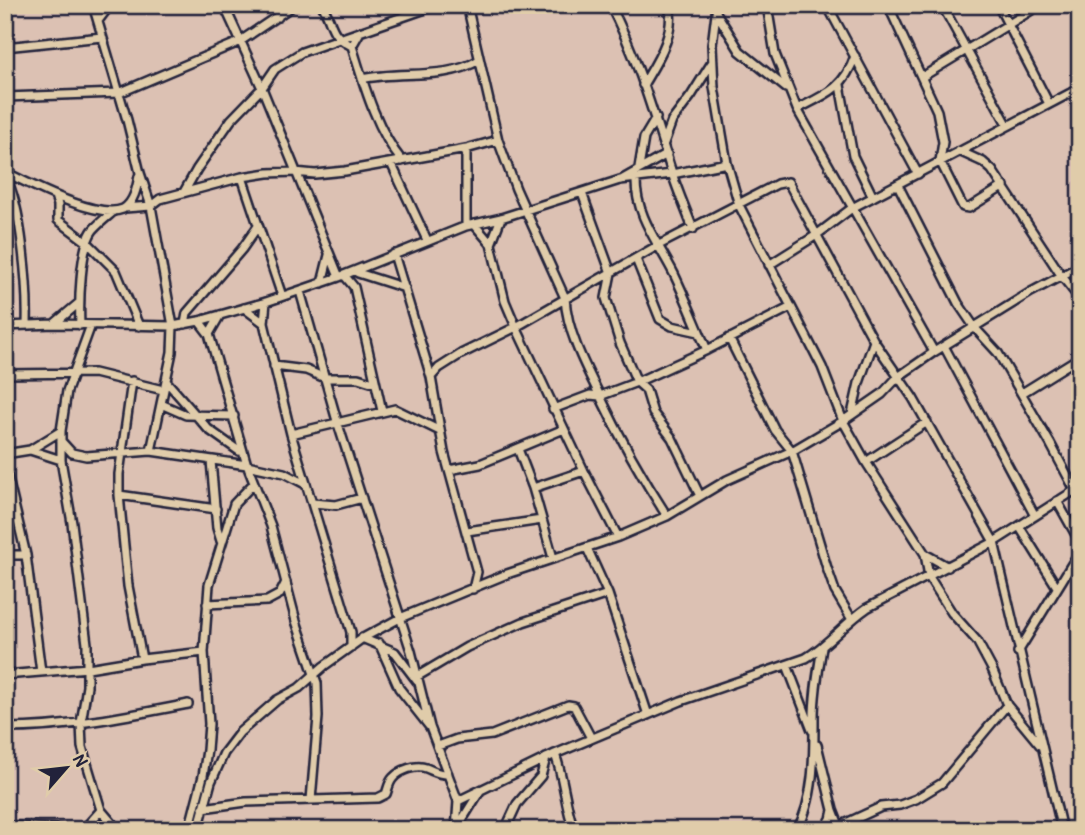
<svg xmlns="http://www.w3.org/2000/svg" width="1085" height="835" font-family="'Patrick Hand',sans-serif">
  <style>
    .lines { fill: none; stroke-linecap: round; stroke-linejoin: round }
    .minor-casing { stroke: #22223b; stroke-width: 12 }
    .minor { stroke: #e0ccaa; stroke-width: 7 }
  </style>
  <rect width="100%" height="100%" fill="#dcc1b3"/>
  <filter id="ink" filterUnits="userSpaceOnUse"><feTurbulence type="fractalNoise" baseFrequency=".0143" numOctaves="2"/><feDisplacementMap in="SourceGraphic" scale="14" xChannelSelector="R" yChannelSelector="G"/><feConvolveMatrix kernelMatrix="1 2 1 2 8 2 1 2 1" color-interpolation-filters="sRGB"/></filter>
  <g filter="url(#ink)">
    <g class="lines">
      <defs>
        <path id="minor" d="M93,5L127,120L140,173L151,206L173,326L172,352L151,451
          M224,5L262,88L339,277
          M276,5L278,17
          M322,5C334,24 328,34 352,46
          M467,5L498,140L516,189L565,298C567,331 584,364 599,394C619,436 641,476 667,516
          M610,5C638,58 654,116 672,173C678,192 686,210 693,229
          M717,5L712,45L714,87L727,163L739,205L822,367L843,421L866,462L925,554L929,577L952,613L977,641L992,669L1007,705L1040,745
          M767,5L775,54L797,109L934,352
          M827,5L918,174
          M888,5L937,111L943,142L940,161L963,207L969,208L1004,186
          M942,5L1008,126
          M998,5L1049,104
          M717,14L740,51L786,88
          M98,21L110,5
          M360,32L352,46C364,85 376,129 402,161
          M5,47L102,37
          M922,77L1040,5
          M362,79C400,70 445,81 479,60
          M643,85C657,61 676,34 669,5
          M840,85L853,156L873,197
          M5,97L119,93L239,42L294,5
          M797,109C825,95 844,89 855,56
          M664,143L672,121L691,96L711,64
          M466,149V226
          M959,151L983,162L992,170L1061,275L1080,299
          M391,163L427,240
          M639,168L644,138L656,118
          M5,172C30,184 97,220 123,209C134,203 137,187 139,176
          M5,177C22,204 28,291 27,324
          M242,177L282,296
          M636,179C635,215 659,244 674,274C686,299 696,325 707,350
          M621,180L667,154
          M898,185L958,303L975,328L998,353L1050,443L1075,490
          M184,192L197,169L231,120L262,88L275,69L302,52L437,5
          M582,193L611,273L606,298L620,343L637,382L646,390L653,413L672,438L700,496
          M55,196L58,205V220L87,242L116,271L139,326
          M125,208L151,206L160,199L242,177L268,173L295,172L315,174L345,171L466,149L498,140
          M474,224L491,244L505,301L516,327L584,471L618,537
          M491,244L501,218
          M394,254L431,377L444,452L477,572L473,589
          M636,259L660,319L672,326L699,332
          M769,265L815,236L852,208L1080,88
          M358,273L405,288
          M344,275L354,287L382,411
          M322,283L329,255
          M300,291L337,421L411,651L430,727L458,801L456,830
          M266,302L264,323L291,434L351,632V647
          M244,308L264,323
          M199,321L209,334L247,465L271,526L296,621L317,683L318,717L311,800
          M54,324L79,303
          M185,324L187,313L242,249L258,226
          M80,325C79,303 80,247 93,230C99,223 107,217 114,211
          M91,325L67,391L61,431V460L72,523L87,644V686L81,723L82,747L101,810L118,830
          M5,326L54,324L173,326L199,321L266,302L339,277L466,226L501,218L620,180L672,174L727,163
          M209,334L220,315
          M729,338L775,430L792,451L827,568L835,591L851,618
          M944,346L1035,516
          M274,366L306,370L325,378H358L374,383
          M5,374L94,373L163,390
          M431,377L439,368L461,354L516,327L657,246L777,184L788,182L874,341L913,398L994,542L1062,830
          M166,381L208,429L239,451
          M1022,393L1080,357
          M161,404L186,415L234,416
          M553,409L590,395L600,396L637,382L707,350L791,307
          M852,414L859,383L874,341
          M291,434L395,409L440,431
          M61,441L72,453L86,456L151,451L247,465L284,473L305,484
          M518,449L533,488L553,558
          M30,450L61,460
          M5,454L30,450L61,431
          M211,461L217,528L221,541
          M866,462L927,422
          M5,466L26,555L41,672
          M449,470L480,464L564,429
          M533,488L584,471
          M119,495L216,509
          M1057,501L1080,542
          M312,503L336,505L362,498
          M1019,526L1057,587
          M467,531L542,520
          M587,548L608,594L648,715
          M925,554L948,567
          M5,555H26
          M207,604L267,601L280,594L286,582
          M362,638L395,652L417,681
          M379,643L399,688L429,726
          M1018,652L1080,551
          M142,659L204,652
          M787,665L812,730
          M5,675L88,668L142,659L128,586L119,495V474L132,381
          M418,676L467,647L523,622L608,594
          M5,728C67,728 127,716 188,704
          M817,745L833,810L840,828
          M438,746L457,739L492,735L568,705L574,706L591,738
          M555,754C564,779 565,805 574,830
          M458,801L555,754L681,701L806,658C829,644 845,623 867,608L994,542L1080,487
          M203,808L246,802L378,798L386,794C388,789 389,782 393,778C400,770 416,764 426,768C434,771 439,775 448,774
          M5,826L95,830
          M840,826L881,807L900,805L916,799L942,783L1007,705
          M85,828L101,810
          M457,828L480,791
          M189,830L203,776L207,750L209,724L204,652L209,585L234,504L254,483
          M198,830L211,782L224,753L240,732L277,700L299,688L324,666L363,638L400,618L507,574L618,537L667,516L727,480L792,451L843,421L882,394L898,377L934,352L1031,292L1080,266
          M505,830L517,804L541,776L546,758
          M797,830C815,798 814,753 814,718C814,694 818,671 822,648
          M824,830L831,819L833,810"/>
      </defs>
      <use href="#minor" class="minor-casing"/>
      <use href="#minor" class="minor"/>
    </g>
  </g>
  <rect width="1085" height="835" fill="none" stroke="#e0ccaa" stroke-width="28"/>
  <rect x="14" y="14" width="1057" height="807" fill="none" stroke="#22223b" stroke-width="2.5" filter="url(#ink)"/>
  <g transform="translate(66 768) rotate(62)" stroke="#e0ccaa" stroke-width="5" paint-order="stroke">
  <path d="M0-5L12 26L0 18L-12 26Z" fill="#22223b"/>
  <text y="-10" font-size="19" font-weight="bold" text-anchor="middle" fill="#22223b">N</text>
  </g>
</svg>
